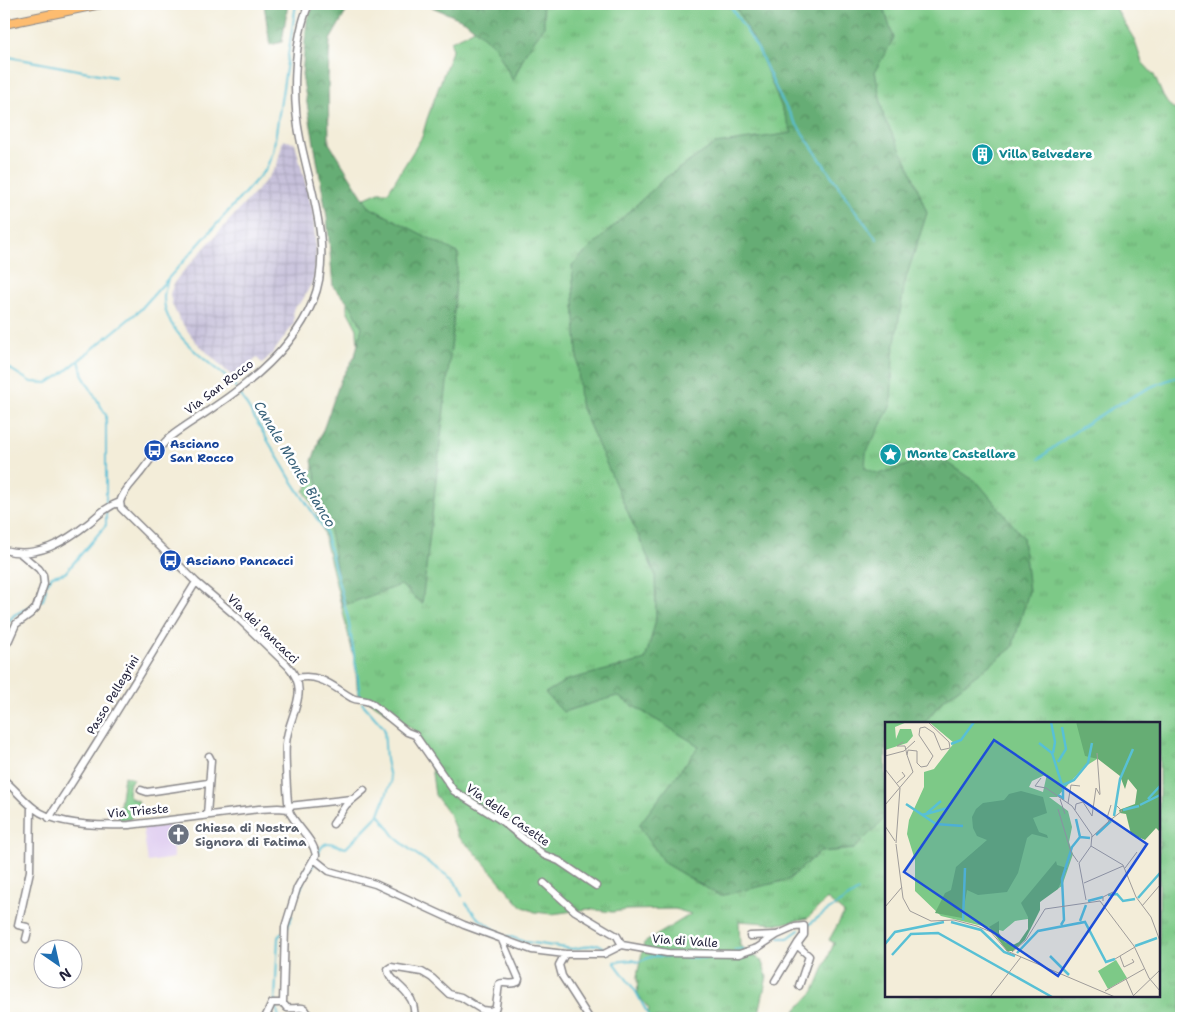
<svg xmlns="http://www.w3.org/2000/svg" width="1185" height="1022" font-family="'Shantell Sans',sans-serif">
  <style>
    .built { fill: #e3d3f2 }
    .industrial { fill: url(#industrial-grid) }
    .grass { fill: url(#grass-tufts); stroke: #507661; fill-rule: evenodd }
    .forest { fill: url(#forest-crowns); stroke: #446858 }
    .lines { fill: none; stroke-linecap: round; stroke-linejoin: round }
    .stream { stroke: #58c0d5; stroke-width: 2 }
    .minor-casing { stroke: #8a888a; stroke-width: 9 }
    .major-casing { stroke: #8a888a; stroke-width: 10 }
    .minor { stroke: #fff; stroke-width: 6 }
    .major { stroke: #fdbc6f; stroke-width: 8 }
    .labels { text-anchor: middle; stroke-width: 5; stroke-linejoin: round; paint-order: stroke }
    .culture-label { font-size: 12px; font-weight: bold; fill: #0d838f; stroke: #fff; text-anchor: start }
    .street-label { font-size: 12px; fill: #22223b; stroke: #fff }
    .transit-label { font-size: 12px; font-weight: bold; fill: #164399; stroke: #fff; text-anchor: start }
    .worship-label { font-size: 12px; font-weight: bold; fill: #5b616d; stroke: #fff; text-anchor: start }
    .water-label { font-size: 14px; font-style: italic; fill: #386179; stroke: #fff }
    .inset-river { fill: none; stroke: #58c0d5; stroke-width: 2.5 }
    .inset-road { fill: none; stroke: #9f9c9a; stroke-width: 1 }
    .view { fill: #1d4ed8; fill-opacity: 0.15; stroke: #1d4ed8; stroke-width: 2.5 }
    .inset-edge { fill: none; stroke: #22223b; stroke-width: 2.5 }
  </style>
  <defs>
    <pattern id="industrial-grid" width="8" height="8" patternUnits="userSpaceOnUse" patternTransform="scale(1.25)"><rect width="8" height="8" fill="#c6c0da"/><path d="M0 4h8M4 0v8" fill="none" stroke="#aaa5bc"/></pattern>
    <pattern id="grass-tufts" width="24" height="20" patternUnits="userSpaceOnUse" patternTransform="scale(1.25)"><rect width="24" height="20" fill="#7dc987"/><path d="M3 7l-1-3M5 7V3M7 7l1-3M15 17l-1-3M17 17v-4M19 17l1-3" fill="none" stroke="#6cac75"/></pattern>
    <pattern id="forest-crowns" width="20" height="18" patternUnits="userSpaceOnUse" patternTransform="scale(1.25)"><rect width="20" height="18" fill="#66ad74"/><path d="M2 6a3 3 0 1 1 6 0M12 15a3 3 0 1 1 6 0" fill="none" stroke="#548c60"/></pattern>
  </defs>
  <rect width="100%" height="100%" fill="#fff"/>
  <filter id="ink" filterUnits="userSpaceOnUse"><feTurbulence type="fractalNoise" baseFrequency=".02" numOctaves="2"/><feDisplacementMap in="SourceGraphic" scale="10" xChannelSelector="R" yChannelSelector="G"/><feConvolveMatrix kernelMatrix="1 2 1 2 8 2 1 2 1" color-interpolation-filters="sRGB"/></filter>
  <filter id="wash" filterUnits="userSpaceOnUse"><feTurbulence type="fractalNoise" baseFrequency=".0096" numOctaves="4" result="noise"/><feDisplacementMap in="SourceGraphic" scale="20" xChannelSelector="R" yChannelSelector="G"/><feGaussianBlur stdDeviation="1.12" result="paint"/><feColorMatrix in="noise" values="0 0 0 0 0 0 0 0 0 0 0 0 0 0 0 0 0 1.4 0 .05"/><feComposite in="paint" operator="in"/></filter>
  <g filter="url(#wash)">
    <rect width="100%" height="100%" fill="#f3edd9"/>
    <path class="built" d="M169,825L174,858L148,862L143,828Z"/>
    <path class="industrial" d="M283,140L295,143L313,212L316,253L314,279L302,301L293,309L294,324L272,354L262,363L257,358L234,378L195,341L179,319L172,304L170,294L174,283L179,276L267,179L277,165Z"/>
    <path class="grass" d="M533,4H1113L1134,39L1142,62L1154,75L1163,96L1168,104L1181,114V1018H789L814,991L834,943L829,940L844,913L827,899L808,918L780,924L739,921L740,946L761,960L767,976L758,1018H647L649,1009L638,995L637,976L644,943L691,914L675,909L628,910L612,912L588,909L552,914L535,912L521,906L473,850L458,837L449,814L435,795L431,766L422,751L415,731L365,698L358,697L355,662L323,531L315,508L304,491L309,484L319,439L358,352L357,329L347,310V281L363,199L379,192H388L422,137L427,119L452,51L451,41L464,35L481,25ZM985,668L943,700L924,723H1159V996H886V817L854,849L820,852L788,880L912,677Z
      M124,776L134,779L130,783L128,793L131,798L139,801L130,820L118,819Z"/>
    <path class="forest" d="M264,4H288L282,42L270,45Z
      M315,4H354L349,7L330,40L328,78L329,143L369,207L458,253L452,339L422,604L401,585L342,606L332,541L312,461L341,379L355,356L362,327L350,304L333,287L327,217L302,75L307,19Z
      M425,4H541L544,14V27L526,52L513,81L495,46L465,21Z
      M734,4H882L894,38L875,71L884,118L909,166L927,213L905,281L893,355L891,405L866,453L865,468L879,474L905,466L931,451L979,484L1023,537L1029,591L1012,648L943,700L924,723H886V817L854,849L820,852L788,880L720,896L664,863L639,825L699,746L617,696L563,712L545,693L567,680L645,660L656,620L655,574L580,404L572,265L665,178L715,144L792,133L756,44Z"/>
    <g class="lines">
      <path class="stream" d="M729,4L758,49L779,95L793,119L854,209L877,239
        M4,56L115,77
        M168,278C167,284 164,291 164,297C163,332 206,360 231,381L236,388
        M79,360L83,376L106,415V506
        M4,365L31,382L48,383L62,374L140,310L266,169L273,152L296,4
        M239,392L290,478L325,531L348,618L358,679L360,698
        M1039,459C1074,430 1112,406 1153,386C1162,382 1172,379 1181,375
        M47,584L52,576L65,573L106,525V511
        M40,601L43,600L46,588
        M4,627L14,615L36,604
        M379,814L396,838L413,852L455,881L462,896
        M318,854C326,835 333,846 346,848L379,814L391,782L386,760L384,728L362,703
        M309,872L314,864
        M297,897L303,883
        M466,903L477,917L500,933
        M807,926L824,913L858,891
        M287,927L292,916
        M508,936L526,942L573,949L598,944L604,948
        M779,938H788L799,930
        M734,950L744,949
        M614,962L632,960L638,962L653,956L728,959
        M614,962L636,992L650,1018
        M275,1001L278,937L282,933
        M276,1006L279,1018"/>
    </g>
  </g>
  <g filter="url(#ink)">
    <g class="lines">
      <defs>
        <path id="minor" d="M120,502L121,508L196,582L236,616L287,665C313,692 288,714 286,744C285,752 287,807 290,813C297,827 313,839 316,855L297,888L285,927L283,1003L287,1008C300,1010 305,1002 309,1018
          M4,550C37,559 65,542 90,522C99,514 108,506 120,502C123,491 134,481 141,472C150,460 159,447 170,437C184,426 200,417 214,407C253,381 295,346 313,301C334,249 310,189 300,138C292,100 293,40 309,4
          M8,642L16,624L30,614L36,608L44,584L43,575L39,569L20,553
          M297,678C320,673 333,687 352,698C358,701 364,699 371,703L407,732L415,735L454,791L499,819L544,855L559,861L596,886
          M4,780C15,789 24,801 35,809C57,826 102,826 129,825L259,809L278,808L289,809
          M141,790L147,792L208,783
          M289,806L352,799
          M207,815L211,760L209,756
          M49,818C100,741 147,661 196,582
          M333,824L346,805L364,790
          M314,859L329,871L375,884L464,925L532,950L565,954H604L622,945L667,953L739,954L757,948L777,935L795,927L804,926V935L798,943L799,947L809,956L799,986
          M544,883L575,911L617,936L622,945
          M750,936L776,935
          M26,939L28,931L27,927L18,925L30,871L31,806
          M565,954L559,965L562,976L589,1018
          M775,981L798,943
          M265,1018L272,1003H283
          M415,1018C414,1009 414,1002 408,995C402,986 388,979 388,969L391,967L422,972L432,978L449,994L461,997L482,1010L490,1011L495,1009L496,1006L499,984C504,981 511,986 518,982L519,979L502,940"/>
        <path id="major" d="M4,24L101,4"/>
      </defs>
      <use href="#minor" class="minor-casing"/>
      <use href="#major" class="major-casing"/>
      <use href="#minor" class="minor"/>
      <use href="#major" class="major"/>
    </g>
  </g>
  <defs>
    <symbol id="building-disc" viewBox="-11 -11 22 22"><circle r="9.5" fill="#0f9aa8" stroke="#fff"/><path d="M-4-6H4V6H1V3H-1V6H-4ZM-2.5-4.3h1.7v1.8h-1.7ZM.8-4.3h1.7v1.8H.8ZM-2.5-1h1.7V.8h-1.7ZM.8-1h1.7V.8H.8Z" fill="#fff"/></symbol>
    <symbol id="bus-disc" viewBox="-11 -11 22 22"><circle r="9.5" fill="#1a4fb4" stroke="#fff"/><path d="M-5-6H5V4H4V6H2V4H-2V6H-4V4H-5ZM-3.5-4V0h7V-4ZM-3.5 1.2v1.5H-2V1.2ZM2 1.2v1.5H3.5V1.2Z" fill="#fff"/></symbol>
    <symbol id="sight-disc" viewBox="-11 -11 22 22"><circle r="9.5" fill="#0f9aa8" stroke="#fff"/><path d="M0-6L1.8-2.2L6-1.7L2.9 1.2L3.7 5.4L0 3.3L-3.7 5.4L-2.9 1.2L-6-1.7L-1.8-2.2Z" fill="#fff"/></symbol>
    <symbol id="church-disc" viewBox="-11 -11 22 22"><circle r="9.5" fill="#6b7280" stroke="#fff"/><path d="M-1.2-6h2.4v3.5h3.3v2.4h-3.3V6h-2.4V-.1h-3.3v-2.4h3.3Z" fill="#fff"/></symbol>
  </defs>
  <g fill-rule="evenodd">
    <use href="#building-disc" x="970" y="142" width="25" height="25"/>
    <use href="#bus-disc" x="142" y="438" width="25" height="25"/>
    <use href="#sight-disc" x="878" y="442" width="25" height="25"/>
    <use href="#bus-disc" x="158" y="548" width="25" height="25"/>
    <use href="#church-disc" x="166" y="822" width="25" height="25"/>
  </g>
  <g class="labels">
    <g class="culture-label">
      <text x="999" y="158">Villa Belvedere</text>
      <text x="907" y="458">Monte Castellare</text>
    </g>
    <g class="street-label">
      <text transform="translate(219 387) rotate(-37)" y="4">Via San Rocco</text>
      <text transform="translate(263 629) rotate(44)" y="4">Via dei Pancacci</text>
      <text transform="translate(113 695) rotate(-59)" y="4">Passo Pellegrini</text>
      <text transform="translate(138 811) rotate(-5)" y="4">Via Trieste</text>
      <text transform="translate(508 815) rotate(35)" y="4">Via delle Casette</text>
      <text transform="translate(685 941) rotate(4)" y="4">Via di Valle</text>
    </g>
    <g class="transit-label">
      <text x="170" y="448">Asciano<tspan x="170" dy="14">San Rocco</tspan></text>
      <text x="186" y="565">Asciano Pancacci</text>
    </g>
    <g class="worship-label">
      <text x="195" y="832">Chiesa di Nostra<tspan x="195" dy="14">Signora di Fatima</tspan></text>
    </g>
    <g class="water-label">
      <text transform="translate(295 464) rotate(59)" y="5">Canale Monte Bianco</text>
    </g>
  </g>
  <g transform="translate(885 722)">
    <rect width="275" height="275" fill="#f3edd9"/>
    <path d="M0,0H22L10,5L11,17L15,7H26L28,14L22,21L0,28ZM44,0H191L212,37L199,45L172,75H164L183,89L187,105L184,120L188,132L177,164L157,177L143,197L130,199L118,209L56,194L30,169V138L22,112L24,98L39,65V50L49,47L69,21ZM162,52L158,70L144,65L147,59Z" fill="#7dc987" fill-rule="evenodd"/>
    <path d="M191,0H275V110L271,106L260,118L246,112L241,92L235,91L234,88L250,82L252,68L243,57L240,67L235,54L213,37L200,34ZM136,69L158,75L162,91L148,96L154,110L162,113L163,116L147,112L142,116L133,151L122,170L93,173L82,168L77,196L50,191L60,171L66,168L71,145L102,118L92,114L88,106L87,95L91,87L98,81L119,78L124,72ZM171,139L172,143L182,146L173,167L155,180V188L140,218L128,229H122L104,205L114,199V211L120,220L128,223L134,220L143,207V195L136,181Z" fill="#66ad74"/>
    <path d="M231,238L242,256L223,267L213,249Z" fill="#7dc987"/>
    <path class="inset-river" d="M166,0L170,20L168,31M154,21L167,31L177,63M66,22L76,18L89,0M173,40L181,27L177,5M178,63L189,58L203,41L207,21M173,73L178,76V65M263,77L275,64M21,82L51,102L78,104M255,83L275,73M238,88L254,84M42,91L56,79M37,93L63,86M229,94L235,57L248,27M191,97L195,115M211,113L226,99M223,173L232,172L238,179L250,177M253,176L275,151M203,179L218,175M78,198L80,146M195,199L201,183M66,200L96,208L119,230L130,234M176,203L179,198L177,157L187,125L195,115L205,116M0,222L10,210L59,200M250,224L272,216M132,231L153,209L200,200L221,240L230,237M7,233L26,212L53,211L167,275M165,234L184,253"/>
    <path class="inset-road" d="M18,20L12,24H20L22,33M212,31L215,72M0,34L19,29L30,19M0,47L15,66L11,121M156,56L150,64L161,66L187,84L207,113L206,124L194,141L201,178M12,61L20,54L17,50M175,77L180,92M183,81L186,63L195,64M0,83L28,50L22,33L23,28L32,29V41L36,45L42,44L48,34L34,13L35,6L40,5L49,11L56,28L65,26L64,20L43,0M173,87L186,130L193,140M190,88L191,82L198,80L207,94L211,66L215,73M224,99L237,89L232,84M0,104L10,119M207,115L224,99L222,96L226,83M11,122L18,176L25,189L46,199L69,198L92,204L106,210L122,229L230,275M206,124L238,143L251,175L266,195L275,219M240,146L252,130M199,161L238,144M218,179V175L228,170M257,184L275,163M0,185L17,165M127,230L141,218L160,187L215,179L249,224L264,256L275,269M235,234L239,245L249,240L247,237M230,237L250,225M241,257L248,273M220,269L259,247M105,275L136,235M247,275L275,248"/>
    <path class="view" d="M109,18L262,122L173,254L19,150Z"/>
    <rect width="275" height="275" class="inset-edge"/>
  </g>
  <rect width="1185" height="1022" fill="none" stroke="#fff" stroke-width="20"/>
  <g transform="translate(58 964) rotate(146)"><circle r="24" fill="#ffffff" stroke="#a7a7b1"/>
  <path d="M0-4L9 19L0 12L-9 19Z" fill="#1f6fb2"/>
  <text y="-8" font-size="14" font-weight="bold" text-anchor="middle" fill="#22223b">N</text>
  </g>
</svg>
